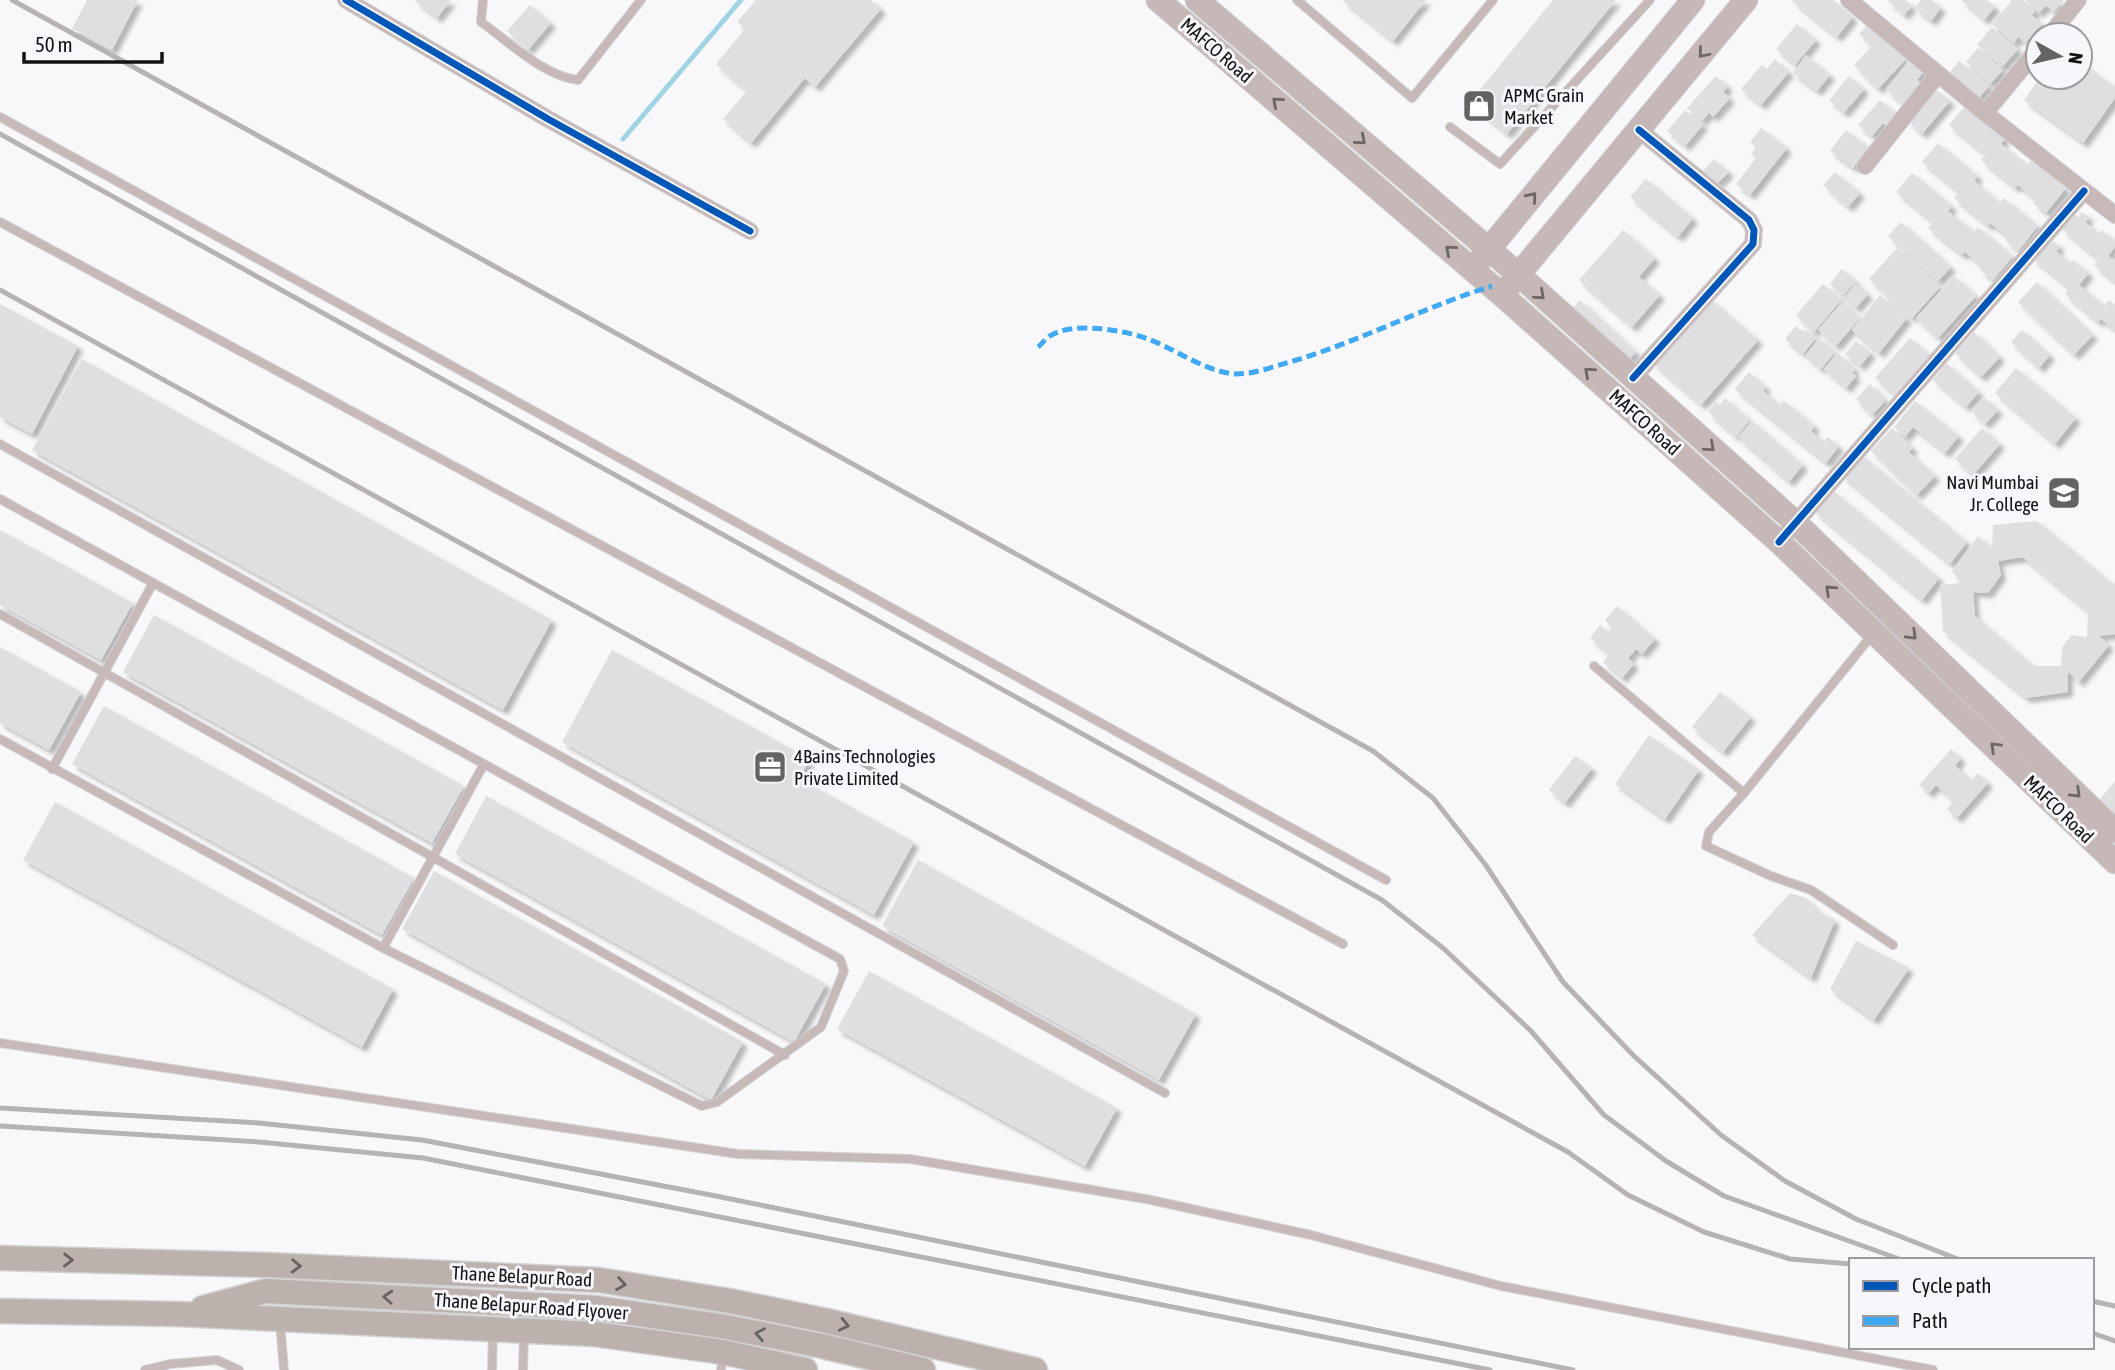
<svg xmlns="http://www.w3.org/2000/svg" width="2115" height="1370" font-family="'Asap Condensed',sans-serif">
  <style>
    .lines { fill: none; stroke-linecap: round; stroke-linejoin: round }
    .stream { stroke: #a0d4e4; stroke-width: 5 }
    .building { fill: #dfdfe1; fill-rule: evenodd; filter: url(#shadow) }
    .lane-casing { stroke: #d3d3d5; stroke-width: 10 }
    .street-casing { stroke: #d3d3d5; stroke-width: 18 }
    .secondary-casing { stroke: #d3d3d5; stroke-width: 25 }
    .primary-casing { stroke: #d3d3d5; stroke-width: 27 }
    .lane { stroke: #c6b9b7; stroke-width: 8 }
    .street { stroke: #c6b9b7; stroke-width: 16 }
    .secondary { stroke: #c5b8b6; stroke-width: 23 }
    .primary { stroke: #bdb1ae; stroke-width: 24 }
    .rail { stroke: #b7b2b3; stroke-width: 5 }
    .quiet { stroke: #3fa9f5; stroke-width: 5; stroke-dasharray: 10 5; stroke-linecap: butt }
    .cycleway-casing { stroke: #f7f7fb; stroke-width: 11 }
    .cycleway { stroke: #0057b8; stroke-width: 7 }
    .oneway { stroke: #6c6665 }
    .oneway2 { stroke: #686261 }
    .labels { text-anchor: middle; stroke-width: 6; stroke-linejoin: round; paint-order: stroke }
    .street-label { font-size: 19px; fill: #131314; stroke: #f7f7fb }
    .poi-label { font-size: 19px; fill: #131314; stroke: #f7f7fb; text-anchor: start }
  </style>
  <defs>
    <filter id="shadow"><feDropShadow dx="5" dy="5" stdDeviation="2" flood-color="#0004"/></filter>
  </defs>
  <rect width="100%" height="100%" fill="#f8f8fa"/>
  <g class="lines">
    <path class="stream" d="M623,139L741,0"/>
  </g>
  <path class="building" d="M87,0H138L112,50L72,29Z
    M414,0H451L437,18Z
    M756,0H871L881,9L815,87L805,78L751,143L723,119L747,91L716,64L745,29L737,22Z
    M1342,0H1426L1393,41Z
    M1553,0H1616L1507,134L1469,103Z
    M1791,0H1833L1853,17L1837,37Z
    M1887,0H1905L1912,6L1904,15Z
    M1921,0H1932L1941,8L1931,21L1915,8Z
    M1961,0H1987L1995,7L1984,20Z
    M2012,0H2023L2035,11L2032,15L2042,24L2025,43L2018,37L2014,43L1992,24Z
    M2025,0H2064L2054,12L2046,5L2039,13Z
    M530,5L551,23L528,50L507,31Z
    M1869,23L1906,59L1878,89L1854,65L1872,46L1859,34Z
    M1797,24L1816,40L1795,65L1776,49Z
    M1992,27L2018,49L2002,67L1977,45Z
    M1978,48L2003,70L1990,84L1966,62Z
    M1806,55L1830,75L1817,91L1793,73Z
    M1911,58L1925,70L1917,80L1924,86L1906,107L1886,89Z
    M1775,59L1789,72L1761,105L1741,89L1762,65L1767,69Z
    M1959,61L1989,86L1975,102L1946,77Z
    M2080,61L2115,87V98L2083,143L2024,100L2040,77H2080Z
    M1716,76L1728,86L1723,92L1730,98L1713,117L1709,113L1702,121L1687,108Z
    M1849,76L1864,89L1844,113L1829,100Z
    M1935,89L1950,101L1922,134L1908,121Z
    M1880,100L1899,117L1889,128L1883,123L1872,136L1858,125Z
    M1965,106L2005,138L2001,144L2027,165L2031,160L2066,188L2046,213L2033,203L2036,200L2018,185L2015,188L1981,160L1986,155L1949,125Z
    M1685,110L1703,125L1685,146L1667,131Z
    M1761,128L1787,148L1750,195L1736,184L1756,158L1751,154L1756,147L1750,142Z
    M1846,130L1868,147L1853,168L1830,151Z
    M1938,143L1978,176L1974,181L2000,203L2004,198L2038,226L2018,251L2006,241L2008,237L1990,223L1988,226L1954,198L1959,192L1922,162Z
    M1714,159L1729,172L1717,184L1703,171Z
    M1835,172L1860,193L1848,207L1823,185Z
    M1912,173L1952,206L1948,211L1974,232L1978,227L2013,256L1993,280L1980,270L1983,267L1965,252L1962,255L1928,228L1933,222L1896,192Z
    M1646,179L1693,218L1678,237L1630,197Z
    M2082,212L2089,217L2085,222L2100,234L2102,230L2115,241V247L2108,256L2115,261V282L2094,265L2098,259L2062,229L2074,214L2078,217Z
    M1901,222L1951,267L1938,281L1888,236Z
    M1623,230L1655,258L1639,277L1660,295L1632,327L1579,280Z
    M2053,241L2060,246L2056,251L2070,263L2073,260L2089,273L2079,285L2104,306L2109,300L2115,305V330L2101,319L2098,322L2065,294L2069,288L2032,258L2045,243L2049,246Z
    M1897,248L1940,287L1912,318L1869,279Z
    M1842,269L1856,281L1843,296L1830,284Z
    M1954,276L1976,296L1938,338L1916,318Z
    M2037,282L2093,335L2074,355L2018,302Z
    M1856,283L1868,294L1856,308L1844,298Z
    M1823,284L1841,300L1814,332L1796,315Z
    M1880,295L1907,318L1879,353L1852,330Z
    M1709,298L1758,340L1701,405L1653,363Z
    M1580,300L1636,352L1624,365L1568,314Z
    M1842,302L1860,318L1836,346L1818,330Z
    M0,304L78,346L32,434L0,417Z
    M1796,326L1803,332L1806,329L1816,338L1803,354L1785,339Z
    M2022,330L2050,355L2039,368L2011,342Z
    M1974,332L2000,357L1981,377L1955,353Z
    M1819,338L1835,352L1821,369L1805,356Z
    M1910,338L1933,358L1898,398L1875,378Z
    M1856,341L1871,353L1860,366L1845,354Z
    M1837,353L1855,369L1852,373L1856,376L1846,388L1824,369Z
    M82,359L552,620L503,710L32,450Z
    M1946,363L1979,392L1966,407L1933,380Z
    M2016,368L2076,418L2055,444L1995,393Z
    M1749,372L1766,387L1763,391L1780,405L1784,401L1815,426L1811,431L1824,442L1828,437L1839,446L1826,463L1735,389Z
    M1870,384L1886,400L1872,415L1856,399Z
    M1984,397L1998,410L1985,424L1971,411Z
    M1725,398L1750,420L1736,437L1708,412L1716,402L1720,405Z
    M1915,401L1959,436L1945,453L1913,427L1905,437L1894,427Z
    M1752,421L1803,465L1789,482L1765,461L1774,451L1764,460L1738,437Z
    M1892,428L1913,448L1909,452L1935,476L1917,495L1871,451Z
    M1982,428L2000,444L1973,475L1955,459Z
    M1860,454L1967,542L1950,564L1842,476Z
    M1832,490L1939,578L1922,600L1815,512Z
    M2037,521L2115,586V634L2099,636L2109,645L2079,682L2068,672V692L2026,698L1943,631L1940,585L1961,583L1952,571L1978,536L1992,549L1993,525ZM2023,557L2088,612L2087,637L2072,635L2062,647L2061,666H2033L1975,616L1973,592L1988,593L2001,575L1998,561Z
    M0,530L133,603L101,660L0,605Z
    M1617,606L1655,639L1642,654L1636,649L1628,658L1634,664L1622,678L1603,662L1609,654L1590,638L1600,625L1608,632L1612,627L1605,620Z
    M154,615L464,786L432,843L123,672Z
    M0,647L81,692L49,750L0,723Z
    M612,650L810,759L799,778L914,842L874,915L562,742Z
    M1720,692L1751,717L1723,752L1692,727Z
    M104,706L414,878L382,935L72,764Z
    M1649,735L1699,770L1665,819L1615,784Z
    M1951,749L1961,758L1955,766L1972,780L1978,773L1988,783L1957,818L1947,809L1954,801L1936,785L1929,793L1919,785Z
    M1575,756L1592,768L1565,803L1549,790Z
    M2115,781V814L2099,800Z
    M486,796L826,984L794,1042L455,854Z
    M55,802L393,989L362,1047L23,860Z
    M918,860L1196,1014L1159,1080L882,926Z
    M434,871L743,1042L711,1100L402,929Z
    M1790,893L1806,898L1818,911L1835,920L1811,978L1752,935Z
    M1856,941L1909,968L1874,1020L1830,989Z
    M869,971L1117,1108L1085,1166L837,1029Z"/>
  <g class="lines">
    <defs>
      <path id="lane" d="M483,0L481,22C508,41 545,77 578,80L641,0
        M1297,0L1412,98L1493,0
        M0,117L1386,880
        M1450,127L1500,164L1650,0
        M0,222L1343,944
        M0,444L1165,1093
        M0,499L840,959L844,971L821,1027L717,1102L702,1106L383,948L0,739
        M0,614L785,1055
        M1594,666L1744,793L1872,635
        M52,769L153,583
        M1744,793L1709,832L1706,846L1771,876L1811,890L1893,945
        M383,948L484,764
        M0,1043L738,1154L910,1159L1146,1199L1311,1235L1501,1286L1933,1370
        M280,1322L284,1370
        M145,1370L170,1364L217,1360L239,1370
        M492,1370L493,1331
        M523,1370L524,1333
        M721,1370L723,1355"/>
      <path id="street" d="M346,0L548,119L750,231
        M1849,0L1985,113L2115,215
        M2050,35L2078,0
        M1985,113L2038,49
        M1865,166L1938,74
        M1633,378L1753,244L1754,230L1749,220L1639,130
        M1779,542L2084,191"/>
      <path id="secondary" d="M1158,0L1502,295L1779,542L2115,862
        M1197,0L1519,275L1796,523L2115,831
        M1480,260L1693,0
        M1509,286L1746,0"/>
      <path id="primary" d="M0,1258L267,1265L599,1280L730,1301L827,1321L1035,1370
        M203,1308L266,1291L597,1308L726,1327L822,1346L923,1370
        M0,1311L178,1314L594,1334L723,1352L805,1370"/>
    </defs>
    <use href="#lane" class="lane-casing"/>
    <use href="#street" class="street-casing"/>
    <use href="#secondary" class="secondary-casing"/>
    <use href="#primary" class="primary-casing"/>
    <use href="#lane" class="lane"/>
    <use href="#street" class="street"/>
    <use href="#secondary" class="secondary"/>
    <use href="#primary" class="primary"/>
    <path class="rail" d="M12,0L1373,751L1433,798L1485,864L1563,982L1634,1056L1721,1135L1785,1181L1856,1219L1960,1260
      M0,134L1382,900L1443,948L1530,1030L1604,1115L1666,1161L1724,1196L1902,1260
      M0,290L1568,1152L1628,1195L1704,1232L1790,1259L1851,1264
      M0,1108L259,1123L422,1140L716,1196L1573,1370
      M0,1126L259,1142L423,1158L1490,1370
      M2092,1301L2115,1306
      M2092,1333L2115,1341"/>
    <path class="quiet" d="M1038,347C1042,344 1045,339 1050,336C1072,321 1124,330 1148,339C1176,349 1205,372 1236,374C1255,374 1275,366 1293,361C1361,341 1424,307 1492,286"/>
    <defs>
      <path id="cycleway" d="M346,0L548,119L750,231
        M1633,378L1753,244L1754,230L1749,220L1639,130
        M1779,542L2084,191"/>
    </defs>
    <use href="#cycleway" class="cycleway-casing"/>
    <use href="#cycleway" class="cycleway"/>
  </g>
  <defs><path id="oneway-chevron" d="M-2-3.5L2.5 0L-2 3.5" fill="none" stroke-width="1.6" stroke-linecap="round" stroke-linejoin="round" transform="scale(1.75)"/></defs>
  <g class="oneway">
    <use href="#oneway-chevron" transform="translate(1703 53) rotate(130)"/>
    <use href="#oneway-chevron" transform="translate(1277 102) rotate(-139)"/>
    <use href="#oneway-chevron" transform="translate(1361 140) rotate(41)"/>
    <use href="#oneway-chevron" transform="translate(1532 197) rotate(-51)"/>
    <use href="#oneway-chevron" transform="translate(1450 250) rotate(-139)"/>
    <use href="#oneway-chevron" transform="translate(1540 295) rotate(42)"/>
    <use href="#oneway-chevron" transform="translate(1589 372) rotate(-138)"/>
    <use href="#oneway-chevron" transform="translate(1710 447) rotate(42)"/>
    <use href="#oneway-chevron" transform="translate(1830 590) rotate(-137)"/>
    <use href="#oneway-chevron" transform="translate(1912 635) rotate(44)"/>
    <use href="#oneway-chevron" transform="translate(1995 747) rotate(-136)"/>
    <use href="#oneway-chevron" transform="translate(2076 793) rotate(44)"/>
  </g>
  <g class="oneway2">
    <use href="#oneway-chevron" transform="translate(68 1260) rotate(1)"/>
    <use href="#oneway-chevron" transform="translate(296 1266) rotate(2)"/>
    <use href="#oneway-chevron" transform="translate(621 1284) rotate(9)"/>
    <use href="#oneway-chevron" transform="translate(388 1297) rotate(-177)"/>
    <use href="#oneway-chevron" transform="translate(844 1325) rotate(13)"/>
    <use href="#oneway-chevron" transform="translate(760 1334) rotate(-169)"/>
  </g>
  <defs>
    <symbol id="shop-square" viewBox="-11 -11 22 22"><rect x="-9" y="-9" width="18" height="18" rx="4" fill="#636364" stroke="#f7f7fb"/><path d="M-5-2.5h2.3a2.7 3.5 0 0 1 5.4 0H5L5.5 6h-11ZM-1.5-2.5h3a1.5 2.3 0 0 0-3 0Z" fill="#fff"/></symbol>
    <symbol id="university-square" viewBox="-11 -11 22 22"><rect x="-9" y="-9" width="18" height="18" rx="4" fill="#636364" stroke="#f7f7fb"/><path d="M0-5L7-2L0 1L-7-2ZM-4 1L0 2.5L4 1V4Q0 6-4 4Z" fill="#fff"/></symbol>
    <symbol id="office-square" viewBox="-11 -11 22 22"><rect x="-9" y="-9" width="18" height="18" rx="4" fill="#636364" stroke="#f7f7fb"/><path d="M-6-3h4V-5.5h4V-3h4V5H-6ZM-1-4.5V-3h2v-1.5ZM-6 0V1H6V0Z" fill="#fff"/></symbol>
  </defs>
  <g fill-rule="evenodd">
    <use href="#shop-square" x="1460" y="87" width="38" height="38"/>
    <use href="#university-square" x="2045" y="474" width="38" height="38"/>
    <use href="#office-square" x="751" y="748" width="38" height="38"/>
  </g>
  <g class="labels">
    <g class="street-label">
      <text transform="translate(1217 50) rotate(41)" y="7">MAFCO Road</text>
      <text transform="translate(1645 422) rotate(42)" y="7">MAFCO Road</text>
      <text transform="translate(2059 809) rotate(44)" y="7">MAFCO Road</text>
      <text transform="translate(522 1276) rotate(3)" y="7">Thane Belapur Road</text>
      <text transform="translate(531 1306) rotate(4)" y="7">Thane Belapur Road Flyover</text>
    </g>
    <g class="poi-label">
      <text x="1504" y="102">APMC Grain<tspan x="1504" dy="22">Market</tspan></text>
      <text x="2039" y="489" text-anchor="end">Navi Mumbai<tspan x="2039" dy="22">Jr. College</tspan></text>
      <text x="794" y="763">4Bains Technologies<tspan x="794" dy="22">Private Limited</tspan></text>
    </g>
  </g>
  <rect x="1849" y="1258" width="245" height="91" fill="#f7f7fb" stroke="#9c9c9f" stroke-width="2"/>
  <rect x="1863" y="1281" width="35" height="10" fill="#0057b8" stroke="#9c9c9f" stroke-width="2"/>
  <text x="1912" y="1293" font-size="21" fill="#131314">Cycle path</text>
  <rect x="1863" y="1316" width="35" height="10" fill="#3fa9f5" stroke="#9c9c9f" stroke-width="2"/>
  <text x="1912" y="1328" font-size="21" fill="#131314">Path</text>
  <g transform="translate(2059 56) rotate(98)"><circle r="33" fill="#f7f7fb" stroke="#9c9c9f" stroke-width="2"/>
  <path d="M0-5L12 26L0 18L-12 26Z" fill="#636364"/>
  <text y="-10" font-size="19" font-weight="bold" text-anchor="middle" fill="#131314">N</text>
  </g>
  <path d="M24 52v10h138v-10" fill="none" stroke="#131314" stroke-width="3.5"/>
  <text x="35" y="52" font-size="21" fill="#131314" stroke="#f7f7fb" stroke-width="5" paint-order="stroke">50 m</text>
</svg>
